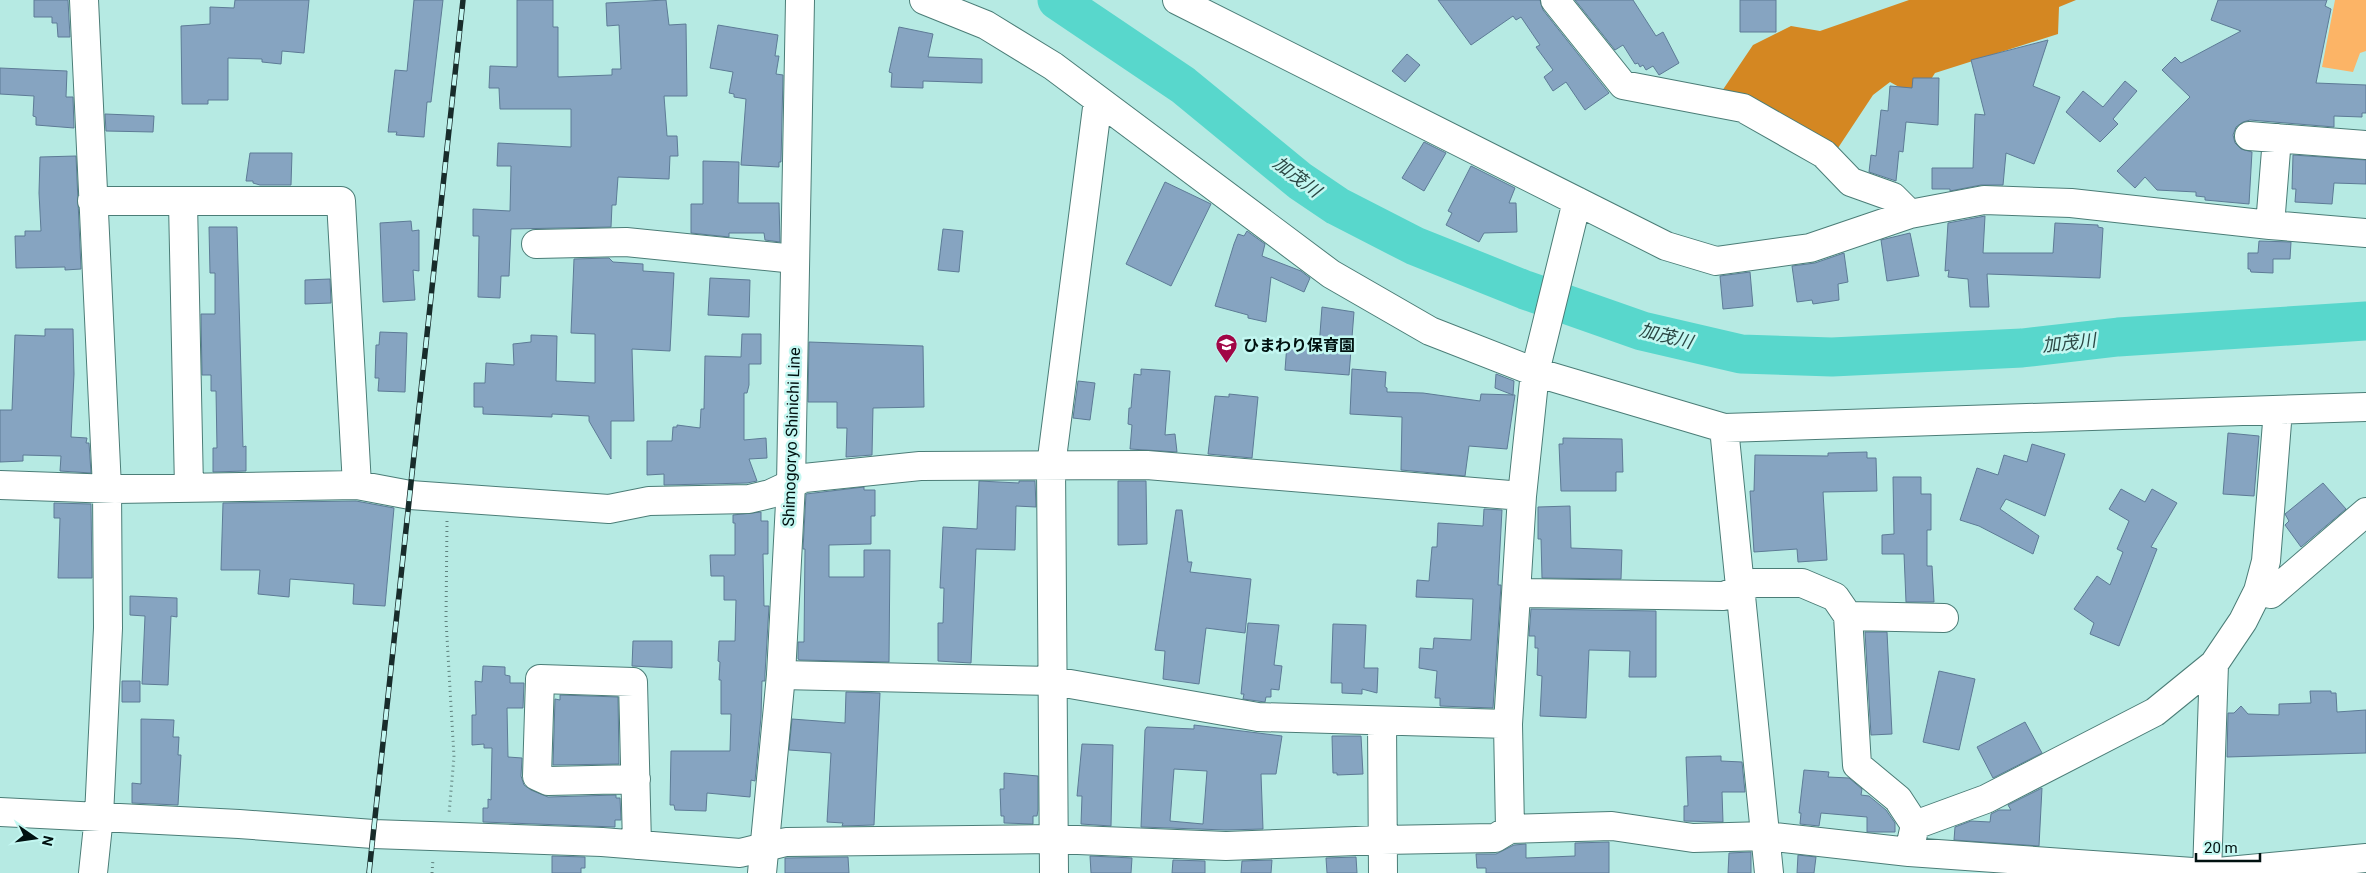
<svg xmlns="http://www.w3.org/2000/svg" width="2366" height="873" font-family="Roboto,'Noto Sans JP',sans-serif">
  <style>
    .green { fill: #fcb466 }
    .forest { fill: #d48722 }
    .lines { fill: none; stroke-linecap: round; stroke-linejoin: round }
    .river { stroke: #58d7cc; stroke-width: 39 }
    .building { fill: #86a4c1; stroke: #5d7b96; fill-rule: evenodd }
    .minor-casing { stroke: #4b7d77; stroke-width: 30 }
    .major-casing { stroke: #4b7d77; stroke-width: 30 }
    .path { stroke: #5f817d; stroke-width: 3; stroke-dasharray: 1 4; stroke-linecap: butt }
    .minor { stroke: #fff; stroke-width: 28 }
    .major { stroke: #fff; stroke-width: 28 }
    .rail-casing { stroke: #182c2b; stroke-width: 5.5 }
    .rail { stroke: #c3f7f1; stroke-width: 4; stroke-dasharray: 11; stroke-linecap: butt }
    .labels { text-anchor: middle; stroke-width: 5; stroke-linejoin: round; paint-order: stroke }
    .poi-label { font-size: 16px; font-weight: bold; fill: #011110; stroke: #c3f7f1; text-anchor: start }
    .street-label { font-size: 16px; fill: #011110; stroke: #c3f7f1 }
    .water-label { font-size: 18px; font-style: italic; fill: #2b4744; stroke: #c3f7f1 }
  </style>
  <rect width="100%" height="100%" fill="#b6eae3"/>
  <path class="green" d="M2335,0H2366V51L2360,53L2353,72L2322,67Z"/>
  <path class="forest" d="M1909,0H2076L2059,7L2058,34L1935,73L1919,98L1890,82L1873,95L1836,151L1720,94L1753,45L1791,26L1820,31Z"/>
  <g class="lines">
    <path class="river" d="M1057,0L1183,85L1300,181L1337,206L1415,246L1525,290L1642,331L1741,354L1832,357L2022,348L2118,337L2366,321"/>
  </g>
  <path class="building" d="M34,0H68L70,37H58L57,23H52V17H34Z
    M235,0H309L304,53L282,51L281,64L262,62V59L228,58V100H208V104H182L181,26L210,24V7L234,8Z
    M414,0H443L431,102H427L424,137L396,135L397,132H388L395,70L407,71Z
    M517,0H553V27H558V77L612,75V69H621L619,25L607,26L606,3L666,0L669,25L686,24L687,96H664L667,136H677L678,156H670L669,179L618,177L616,205H612L611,227L511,229L509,276H501L500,298L478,297L479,236H473V209L510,211L511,166H497L498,143L571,147V109H500L499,88H489L490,66L517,67Z
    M1438,0H1540L1543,10L1609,93L1585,110L1566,82L1553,91L1544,77L1553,70L1536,47L1540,45L1521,17L1516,20L1513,16L1471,45Z
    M1575,0H1633L1656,36L1663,32L1679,63L1659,75L1653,66L1646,70L1643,65L1640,67L1638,63L1635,64L1623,45L1615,50Z
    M1740,0H1776V32H1740Z
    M2218,0H2327L2325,6L2331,9L2316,83L2366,85V113H2362V117L2334,116V127L2250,120L2243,122L2236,127L2233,135L2235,143L2241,149L2252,152L2249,204L2205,200V197L2196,196V192L2157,190L2145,177L2135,188L2117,171L2190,97L2162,70L2175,57L2181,63L2241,31L2211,20Z
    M718,25L778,35L775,56H779L776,74L783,75L781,162H779V167L741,165L746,99L734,97V94L729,93L733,72L710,68Z
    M899,27L933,34L928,57L982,59V83L923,81V88L891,87L892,73L889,72Z
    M2048,40L2033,86L2060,97L2034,164L2006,153L2003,185H1981L1950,191V189H1932V168H1973L1975,114L1985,115L1971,60Z
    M1407,54L1420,65L1405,82L1392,71Z
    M0,68L67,71L66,97H73L74,128L36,125V117L33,116L34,96L0,94Z
    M1913,78H1939L1938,125L1906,122L1903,152L1899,151L1896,181L1869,172L1871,155L1876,156L1881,110L1888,111L1890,86L1912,88Z
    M2125,81L2137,91L2113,119L2118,124L2100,142L2066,112L2083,91L2103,107Z
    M105,114L154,116L153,132L106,131Z
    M1424,142L1446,153L1424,191L1402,178Z
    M250,153H292L291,185H260L253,183V181H246Z
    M2293,155L2366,160V184L2334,183L2332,204L2295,202L2296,189H2292Z
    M76,156L81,269L65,270V267L16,268L15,236H25V231H41L39,193L40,157Z
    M703,161L739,162L738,203H779L780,242L765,240L764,233H729V237L691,233V204H703Z
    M1471,166L1515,188L1509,203H1516L1517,232L1484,233L1479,242L1446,225L1452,213L1448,211Z
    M1165,182L1211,204L1171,286L1126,264Z
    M1985,216L1983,253H2053L2055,223L2098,225V227L2103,228L2100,278L1987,274L1989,307H1970L1968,279L1948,277L1949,270L1945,271L1948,223Z
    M411,221L412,231L419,230V271L413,270L415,300L383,302L380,223Z
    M209,227H237L243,447L246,446V471L213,472V448H217L216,391H211V375H202L201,314H215V273H210Z
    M943,229L963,231L959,272L938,270Z
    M1247,231L1265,244L1262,256L1301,271L1310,278L1304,292L1271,277L1266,322L1248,318V315L1215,306L1234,244L1238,234L1244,236Z
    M1910,233L1919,276L1887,281L1881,240Z
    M2259,241L2291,242L2290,259H2273V273L2251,272L2250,269H2248V253H2258Z
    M1844,253L1848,282L1838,284L1839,300L1813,304L1812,300L1797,302L1792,266L1815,263Z
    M609,258L613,262L643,264V271L674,273L670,351L632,349L634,421H611V459L589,421V416L552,414V417L483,414V407H474V383H485L486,363L514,365L513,344L531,342V335L557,336L556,381L595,383V334L571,333L574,259Z
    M1750,272L1753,306L1723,309L1720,276Z
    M710,278L750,280L749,317L708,315Z
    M330,279L331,303L305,304V280Z
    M1322,307L1354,312L1349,375L1285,370L1287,344L1319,347Z
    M45,329H73L74,374L71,437L87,438L86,443H89L91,473L60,471L61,456L23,455V461L0,462V410H12L15,335L45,336Z
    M380,332L407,333L405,392L378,391L379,378H375L376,345H379Z
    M742,334H761V364H749V385L747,393H744V440L766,438L767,458L749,459L757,481L747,483L664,485V474L647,475V441H672L673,427H677V425L700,428L701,409H704L705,356L741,357Z
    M809,342L923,346L924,407L873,408L872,455L846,457L847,428H837V402H808Z
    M1141,369L1170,371L1165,435L1175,434L1177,452L1130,449L1132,425L1128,424L1129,408H1131L1134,374L1141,375Z
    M1352,369L1386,372L1385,387L1387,388V392L1423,393L1480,401L1481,394L1515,395L1507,449L1469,446L1465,476L1401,470L1402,417L1350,414Z
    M1496,374L1514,381L1513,395L1495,388Z
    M1078,381L1095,383L1090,420L1073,418Z
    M1229,394L1258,397L1252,458L1208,454L1215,396L1229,397Z
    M2228,433L2259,436L2254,496L2223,494Z
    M1563,438L1622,439L1623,472H1616V491H1561L1559,444H1563Z
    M2032,444L2065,454L2045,516L2006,499L2000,509L2039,536L2033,554L1979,526L1960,520L1977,468L1998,475L2004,455L2027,462Z
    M1867,452V458H1876L1877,491L1823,492L1827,560L1798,562L1797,549L1754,552L1750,491H1754L1755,455L1828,456V453Z
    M1893,477H1921V494H1931V530H1927V566H1932L1934,602H1906L1904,554H1882V535L1894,534Z
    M979,481L1019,483V481H1035L1036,507L1016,506L1015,550L976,549L971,663L938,661V623H943L944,588H940L943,527L977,529Z
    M1118,481H1146L1147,544L1118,545Z
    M2323,483L2346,509L2301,547L2285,525L2289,521L2285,514Z
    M864,487V490H875V516H871V544L829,545V577H864V550H890L889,662L800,660L798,659V642H804L805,549H803L806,494Z
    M2121,489L2145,502L2152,489L2177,503L2151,547L2157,549L2119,646L2090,634L2094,623L2074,609L2097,576L2110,585L2123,552L2117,549L2129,521L2109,509Z
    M356,501L394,508L385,606L353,604L354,584L290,579L289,597L258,594L260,570H221L223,503Z
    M54,503L91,504L92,578H58L60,518H54Z
    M1570,506L1571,548L1622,550L1621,579L1542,578L1541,539H1538V507Z
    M1484,509L1502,510L1498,585H1501L1493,708L1440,706V698H1435L1437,671L1419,668L1420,648L1433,649L1434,638L1471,640L1473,599L1416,597L1417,580L1429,581L1432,547H1437L1438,523L1483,526Z
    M1176,510H1182L1188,562H1192L1190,572L1251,579L1245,633L1206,628L1199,684L1163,679L1165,651L1155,650Z
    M761,512V521H768V554H763L764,606H769L765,674V681H762L761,717L755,781L751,780L750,797L707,793L706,811L675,810L674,805H670L671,751H730L731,714H721V680H719L720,662L718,661L719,641H735L736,600H724V576H711L710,555H735V523H733V515Z
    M130,596L177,598V617L171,616L168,685L142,684L145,616L130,615Z
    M1531,609L1656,611V677H1629L1630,651L1589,650L1586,718L1540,716L1542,676L1537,675L1538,648H1535V636H1529Z
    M1248,623L1279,625L1274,665L1282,666L1279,690L1271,689V697H1266L1265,702L1243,699L1244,694H1241Z
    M1333,624L1366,625L1364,668H1378L1377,693L1362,689V694L1342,693V683H1331Z
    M1865,632H1887L1892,734L1871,735Z
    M633,641H672V668L632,666Z
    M483,666L505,667V675L510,676V683H524L523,708H507L508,757L522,758L521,776L524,785L531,790L548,797L616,795V798H620L621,820H615V827L483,822V808H488V799L491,800L492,748H484V744L472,745V715H476L475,681L482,682Z
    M1939,671L1975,679L1959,750L1923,742Z
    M122,681H140V702H122Z
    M2310,691H2331V693H2336L2337,712L2366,710V753L2227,757L2228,713H2234L2241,706L2248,714L2279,715V704L2311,703Z
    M846,692L880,693L874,825L842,826L843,823L827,822L831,753L789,750L792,719L845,723Z
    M560,695L618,697L619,764L553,765L555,699L560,700Z
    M141,719L174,720L173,737H179L178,755H181L178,805L132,803V783L141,784Z
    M2025,722L2042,753L1993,778L1977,747Z
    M1194,725L1282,736L1276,774H1261L1263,829L1226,830L1141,827L1145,730L1147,727L1194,729ZM1174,769L1207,771L1203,824L1170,821Z
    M1332,736H1361L1363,774L1337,775V773H1333Z
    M1082,744L1113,745L1111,826L1081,824L1082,796H1077Z
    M1721,756V761L1742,762L1745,792H1722L1723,822L1684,821V806H1688L1686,757Z
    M1804,770L1829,772L1828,777L1849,778L1862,789L1861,795L1869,796L1886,810L1895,823V832H1867V817L1821,813L1819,826L1800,824L1801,813H1799Z
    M1004,773L1038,776V810L1037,816H1033V824L1004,823V816H1001L1000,789H1004Z
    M2042,788L2039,846L1954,840L1955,827L1971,821L1990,822L1991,814L1999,810H2011L2008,805Z
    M1609,842V873H1486V868H1477L1476,854H1496L1514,845L1526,844V858L1575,856V843Z
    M1751,852V873H1728L1729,853Z
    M1798,855L1816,857L1814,873H1797Z
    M552,856L585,857V868H581V873H552Z
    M1090,856L1132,858L1131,873H1091Z
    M848,857L849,873H785V858Z
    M1356,857L1357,873H1327L1326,858Z
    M1173,860L1205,861V873H1172Z
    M1272,860L1271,873H1241L1242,861Z"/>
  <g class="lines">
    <defs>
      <path id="minor" d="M84,0L107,488L108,628L99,816L93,873
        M924,0L986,25L1053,66L1331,274L1430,331L1535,372L1724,428L2366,407
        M1177,0L1666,246L1716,261L1810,248L1910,214L1984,200L2071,203L2270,225L2366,233
        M1555,0L1623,85L1743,108L1824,154L1851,182L1893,197L1910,214
        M2249,136L2366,145
        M92,201H341L357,485
        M183,202L189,488
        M2270,225L2277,138
        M536,244L626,242L795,259
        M1724,428L1769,873
        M0,485L115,489L357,485L410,495L609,509L649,501L749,499L770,494L804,478L920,466L1147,465L1522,496
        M2258,591L2271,594L2366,512
        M1518,593L1724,596L1754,583H1802L1835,597L1848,616L1944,618
        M1848,616L1857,765L1898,799L1915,825
        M781,675L1053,681L1258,717L1508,724
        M1382,721L1383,873
        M636,779L548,781L537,776L540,679L633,682L637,845
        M0,812L239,824L373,834L602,842L740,853L786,842L1053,839L1226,846L1382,840L1495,838L1510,829L1612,826L1693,838L1766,836L1909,852L2207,873L2366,858
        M1510,829L1508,724L1522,496L1535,372L1577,201
        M1909,852L1915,825L1986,799L2155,712L2214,664
        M1054,873L1051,466L1098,100
        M2207,873L2214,664L2243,621L2258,591L2266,561L2278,410"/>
      <path id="major" d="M762,873L781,675L791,484L800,0"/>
    </defs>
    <use href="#minor" class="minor-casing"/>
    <use href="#major" class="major-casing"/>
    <path class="path" d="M447,521L446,620L454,757L449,814
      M432,873L433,859"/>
    <use href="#minor" class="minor"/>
    <use href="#major" class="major"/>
    <defs>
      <path id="rail" d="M369,873L463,0"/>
    </defs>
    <use href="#rail" class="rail-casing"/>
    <use href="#rail" class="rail"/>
  </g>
  <defs>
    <symbol id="school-pin" viewBox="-11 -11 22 30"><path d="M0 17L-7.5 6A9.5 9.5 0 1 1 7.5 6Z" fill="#a10646" stroke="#c3f7f1"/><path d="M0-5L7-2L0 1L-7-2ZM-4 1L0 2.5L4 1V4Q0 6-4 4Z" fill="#fff"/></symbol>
  </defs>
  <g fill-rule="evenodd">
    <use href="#school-pin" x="1214" y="332" width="25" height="34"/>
  </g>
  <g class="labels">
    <g class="poi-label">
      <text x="1243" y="351">ひまわり保育園</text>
    </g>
    <g class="street-label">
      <text transform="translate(791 437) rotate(-88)" y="6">Shimogoryo Shinichi Line</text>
    </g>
    <g class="water-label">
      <text transform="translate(1297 177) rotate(37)" y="6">加茂川</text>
      <text transform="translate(1666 336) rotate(14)" y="6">加茂川</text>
      <text transform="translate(2069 343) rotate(-6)" y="6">加茂川</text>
    </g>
  </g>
  <g transform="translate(35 838) rotate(103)" stroke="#c3f7f1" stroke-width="4" paint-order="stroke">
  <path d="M0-4L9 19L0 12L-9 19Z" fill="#011110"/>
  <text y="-8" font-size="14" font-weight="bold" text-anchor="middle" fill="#011110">N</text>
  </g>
  <path d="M2196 853v8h64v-8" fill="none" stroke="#011110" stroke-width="2.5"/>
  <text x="2204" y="853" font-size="15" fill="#011110" stroke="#c3f7f1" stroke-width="4" paint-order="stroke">20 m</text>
</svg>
